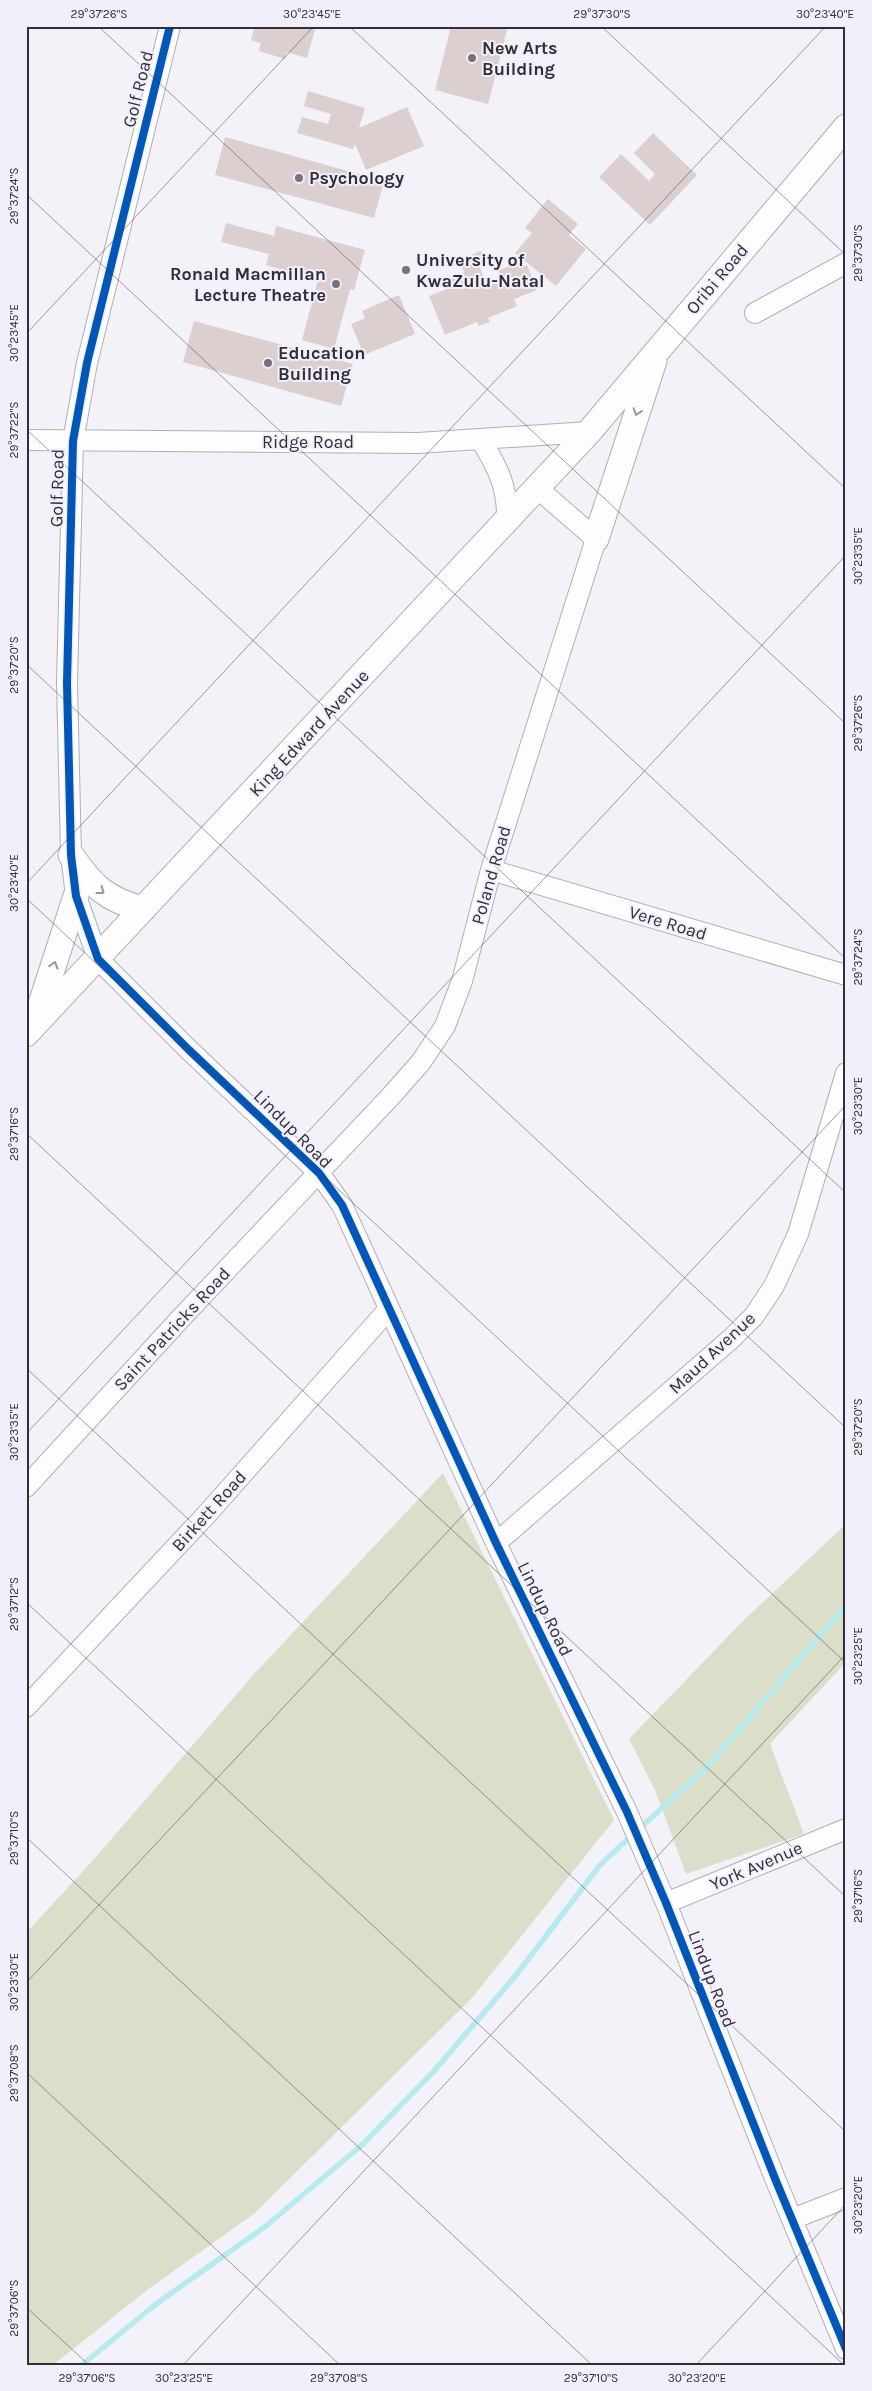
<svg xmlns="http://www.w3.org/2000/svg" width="872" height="2391" font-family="Karla,sans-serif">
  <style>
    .green { fill: #dbdec9 }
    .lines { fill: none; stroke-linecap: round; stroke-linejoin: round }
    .stream { stroke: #b5eaee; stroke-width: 5.5 }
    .building { fill: #dbcfd0 }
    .minor-casing { stroke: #b1afb7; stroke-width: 22 }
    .tertiary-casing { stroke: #b1afb7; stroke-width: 27 }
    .minor { stroke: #fdfdfe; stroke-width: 20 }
    .tertiary { stroke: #fdfdfe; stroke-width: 25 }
    .cycleway-casing { stroke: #f2effb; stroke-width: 11 }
    .cycleway { stroke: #0057b8; stroke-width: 8 }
    .oneway { stroke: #97969c }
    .ticks { fill: none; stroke: #312f3a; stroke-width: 1; stroke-opacity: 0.45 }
    .poi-dot { fill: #75737c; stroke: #f2effb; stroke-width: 2 }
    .labels { text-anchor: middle; stroke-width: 4; stroke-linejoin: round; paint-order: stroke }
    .poi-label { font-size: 18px; font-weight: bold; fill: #312f3a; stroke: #f2effb; text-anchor: start }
    .street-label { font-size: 18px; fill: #312f3a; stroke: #f2effb }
    .neatline { fill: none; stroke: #312f3a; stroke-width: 2 }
    .ticks-label { font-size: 12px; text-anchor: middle; fill: #312f3a }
  </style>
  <rect width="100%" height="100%" fill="#f3f2f8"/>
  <path class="green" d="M443,1473L614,1820L472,1998L255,2213L147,2290L53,2365H26V1933L95,1858L255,1673Z
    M846,1524V1662L770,1744L804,1834L686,1874L655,1790L629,1739L743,1621Z"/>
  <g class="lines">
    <path class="stream" d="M639,1829L707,1767L846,1605
      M82,2365L156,2304L267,2225L362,2145L434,2071L517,1974L600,1865L632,1835"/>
  </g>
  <path class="building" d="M255,26H316L307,58L287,52L285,59L259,51L261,43L251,40Z
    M451,26H508L488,104L435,90Z
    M308,91L365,108L359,128L407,107L424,146L366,170L355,144L353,149L297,133L302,117L328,124L331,114L304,106Z
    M653,133L697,175L650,225L599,177L621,154L649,181L655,174L634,153Z
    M225,137L384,181L374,218L215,175Z
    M548,199L578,224L569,235L586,249L556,286L515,253L532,233L525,228Z
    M226,223L274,236L276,226L365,250L354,290L350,289L334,349L302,340L318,280L266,265L269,254L221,242Z
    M481,251L487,264L480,267L483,276L478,278L482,287L502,279L498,271L521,261L523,267L527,265L537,290L514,299L517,306L488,318L490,322L479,326L477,322L445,335L429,296L452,287L448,279L464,272L459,260Z
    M399,295L415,334L364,355L351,324L365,318L362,311Z
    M194,321L353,364L341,406L183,362Z"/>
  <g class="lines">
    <defs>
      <path id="minor" d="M170,26L87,363L73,441L67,683L71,855L76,896L98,959L189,1050L319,1173L342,1205L496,1543L627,1812L666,1903L776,2181L846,2349
        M755,313L846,263
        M26,440L418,443L589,432
        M481,440C498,468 508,487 507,521
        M491,870L846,975
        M26,1487L181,1318L391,1096L421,1062L445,1026L462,981L491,870L596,539L537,488
        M496,1543L732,1338L754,1316L774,1286L798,1234L846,1073
        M26,1707L207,1514L388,1310
        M666,1903L846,1829
        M792,2219L846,2198"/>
      <path id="tertiary" d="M596,539L654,361
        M71,855C92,886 107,900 143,909
        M37,1016L76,896
        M26,1034L589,432L846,127"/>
    </defs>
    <use href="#minor" class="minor-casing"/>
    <use href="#tertiary" class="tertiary-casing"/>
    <use href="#minor" class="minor"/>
    <use href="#tertiary" class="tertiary"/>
    <defs>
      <path id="cycleway" d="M170,26L87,363L73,441L67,683L71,855L76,896L98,959L189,1050L319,1173L342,1205L496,1543L627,1812L666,1903L776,2181L846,2349"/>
    </defs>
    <use href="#cycleway" class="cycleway-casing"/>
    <use href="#cycleway" class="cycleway"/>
  </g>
  <defs><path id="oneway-chevron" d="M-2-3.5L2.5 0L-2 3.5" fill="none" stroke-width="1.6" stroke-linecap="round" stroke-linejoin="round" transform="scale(1.25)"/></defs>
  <g class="oneway">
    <use href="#oneway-chevron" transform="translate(637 412) rotate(108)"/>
    <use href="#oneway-chevron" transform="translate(101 891) rotate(37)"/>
    <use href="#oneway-chevron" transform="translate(54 965) rotate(-74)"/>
  </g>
  <path class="ticks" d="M98,26L846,724M349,26L846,489M601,26L846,255M26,194L846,959M26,334L314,26M26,429L846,1193M26,664L846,1428M26,884L826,26M26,898L846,1663M26,1133L846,1897M26,1368L846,2132M26,1434L846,555M26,1602L844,2365M26,1837L592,2365M26,1983L846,1105M26,2072L340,2365M26,2307L89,2365M183,2365L846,1654M696,2365L846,2204"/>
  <g class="poi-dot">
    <circle cx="472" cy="58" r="5"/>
    <circle cx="299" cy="178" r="5"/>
    <circle cx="406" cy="270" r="5"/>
    <circle cx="336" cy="284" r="5"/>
    <circle cx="268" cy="363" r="5"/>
  </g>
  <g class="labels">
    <g class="poi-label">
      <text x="482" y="54">New Arts<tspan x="482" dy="21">Building</tspan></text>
      <text x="309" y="184">Psychology</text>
      <text x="416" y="266">University of<tspan x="416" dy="21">KwaZulu-Natal</tspan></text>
      <text x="326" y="280" text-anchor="end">Ronald Macmillan<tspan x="326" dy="21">Lecture Theatre</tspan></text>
      <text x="278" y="359">Education<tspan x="278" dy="21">Building</tspan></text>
    </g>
    <g class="street-label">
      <text transform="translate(138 89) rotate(-76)" y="6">Golf Road</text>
      <text transform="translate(717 279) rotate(-50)" y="6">Oribi Road</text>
      <text x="308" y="448">Ridge Road</text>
      <text transform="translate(57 488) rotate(-89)" y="6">Golf Road</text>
      <text transform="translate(309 733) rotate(-47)" y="6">King Edward Avenue</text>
      <text transform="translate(491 875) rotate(-74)" y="6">Poland Road</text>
      <text transform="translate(668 923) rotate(17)" y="6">Vere Road</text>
      <text transform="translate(293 1129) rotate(45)" y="6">Lindup Road</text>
      <text transform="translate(172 1329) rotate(-47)" y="6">Saint Patricks Road</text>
      <text transform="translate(712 1353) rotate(-43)" y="6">Maud Avenue</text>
      <text transform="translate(209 1511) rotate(-48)" y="6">Birkett Road</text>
      <text transform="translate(545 1609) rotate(64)" y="6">Lindup Road</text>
      <text transform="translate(756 1866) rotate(-23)" y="6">York Avenue</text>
      <text transform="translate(712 1979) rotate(69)" y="6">Lindup Road</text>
    </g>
  </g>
  <rect width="872" height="2391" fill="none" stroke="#f2effb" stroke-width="55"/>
  <rect x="28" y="28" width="816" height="2336" class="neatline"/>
  <g class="ticks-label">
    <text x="99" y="18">29°37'26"S</text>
    <text x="312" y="18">30°23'45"E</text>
    <text x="602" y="18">29°37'30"S</text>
    <text x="825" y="18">30°23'40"E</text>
    <text transform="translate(14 196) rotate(-90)" y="4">29°37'24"S</text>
    <text transform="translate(858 253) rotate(-90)" y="4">29°37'30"S</text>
    <text transform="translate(14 333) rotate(-90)" y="4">30°23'45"E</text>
    <text transform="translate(14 430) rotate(-90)" y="4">29°37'22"S</text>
    <text transform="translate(858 556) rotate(-90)" y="4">30°23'35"E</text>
    <text transform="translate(14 665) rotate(-90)" y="4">29°37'20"S</text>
    <text transform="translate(858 723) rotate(-90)" y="4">29°37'26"S</text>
    <text transform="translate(14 883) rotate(-90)" y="4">30°23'40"E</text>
    <text transform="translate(858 957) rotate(-90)" y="4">29°37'24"S</text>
    <text transform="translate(858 1106) rotate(-90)" y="4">30°23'30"E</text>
    <text transform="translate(14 1134) rotate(-90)" y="4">29°37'16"S</text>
    <text transform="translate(858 1427) rotate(-90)" y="4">29°37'20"S</text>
    <text transform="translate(14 1432) rotate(-90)" y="4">30°23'35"E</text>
    <text transform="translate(14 1604) rotate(-90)" y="4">29°37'12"S</text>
    <text transform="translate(858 1656) rotate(-90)" y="4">30°23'25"E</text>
    <text transform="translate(14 1838) rotate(-90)" y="4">29°37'10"S</text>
    <text transform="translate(858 1896) rotate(-90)" y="4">29°37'16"S</text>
    <text transform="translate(14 1982) rotate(-90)" y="4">30°23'30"E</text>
    <text transform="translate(14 2073) rotate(-90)" y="4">29°37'08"S</text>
    <text transform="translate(858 2205) rotate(-90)" y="4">30°23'20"E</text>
    <text transform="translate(14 2308) rotate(-90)" y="4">29°37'06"S</text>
    <text x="87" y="2382">29°37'06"S</text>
    <text x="184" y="2382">30°23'25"E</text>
    <text x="339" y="2382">29°37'08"S</text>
    <text x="591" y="2382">29°37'10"S</text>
    <text x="697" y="2382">30°23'20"E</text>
  </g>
</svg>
